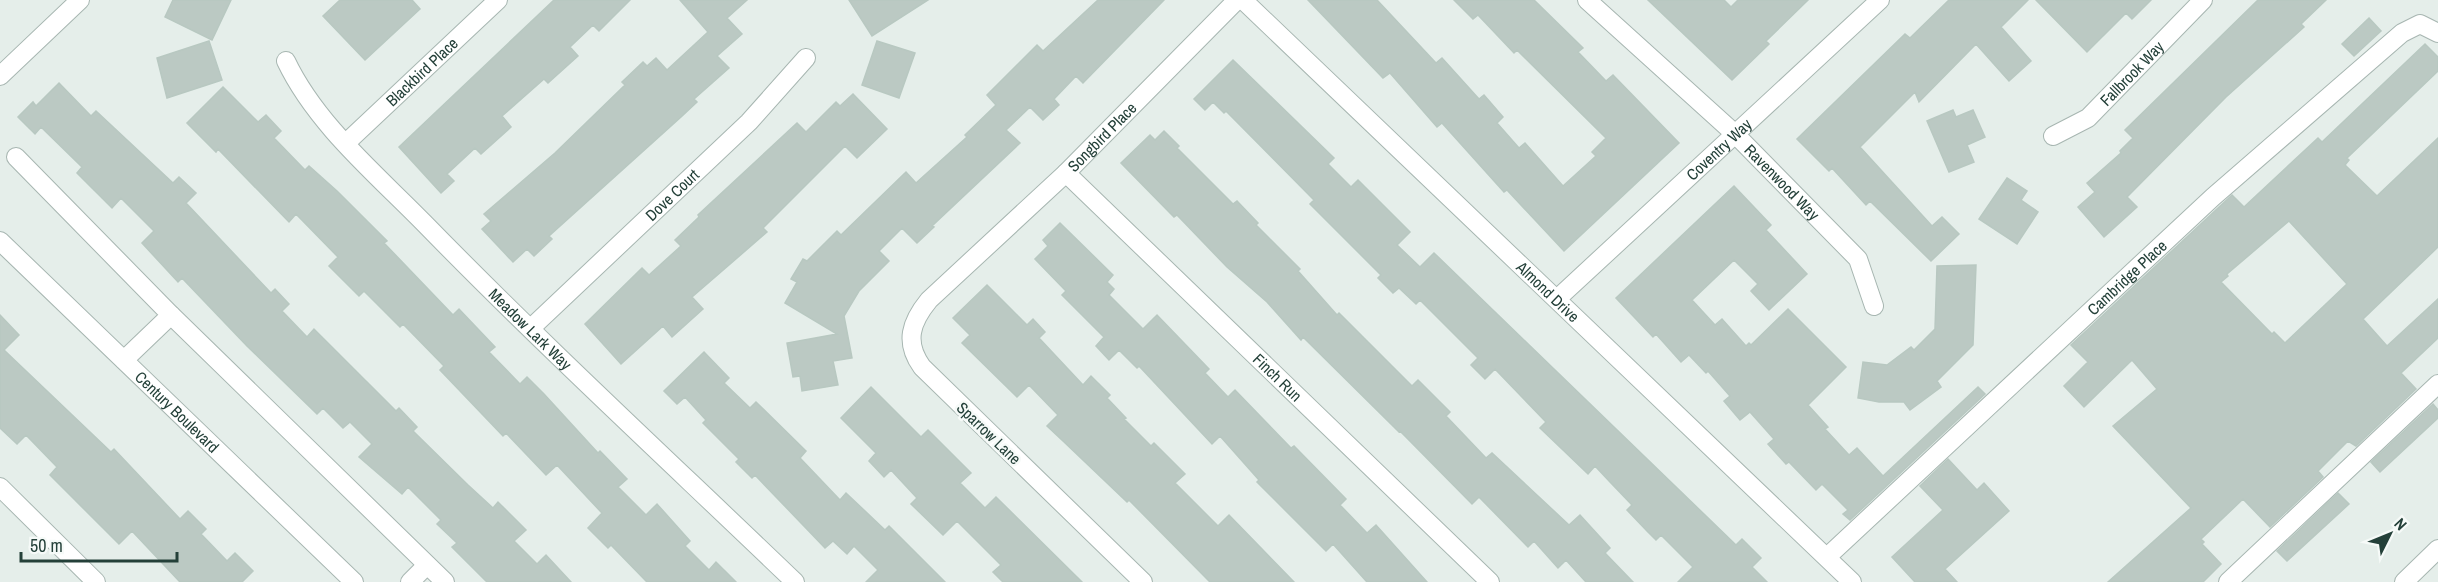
<svg xmlns="http://www.w3.org/2000/svg" width="2438" height="582" font-family="'Archivo Narrow',sans-serif">
  <style>
    .building { fill: #bbc9c3; stroke: #b8c8c1; stroke-width: 1.5; fill-rule: evenodd }
    .lines { fill: none; stroke-linecap: round; stroke-linejoin: round }
    .minor-casing { stroke: #a7b6b1; stroke-width: 20 }
    .minor { stroke: #fff; stroke-width: 18 }
    .labels { text-anchor: middle; stroke-width: 5; stroke-linejoin: round; paint-order: stroke }
    .street-label { font-size: 16px; fill: #244039; stroke: #f6faf8 }
  </style>
  <rect width="100%" height="100%" fill="#e5eeea"/>
  <path class="building" d="M173,0H231L212,40L165,17Z
    M340,0H412L420,9L365,60L323,16Z
    M554,0H630L599,31L593,25L570,47L578,56L548,83L544,79L502,116L511,127L481,154L475,148L447,174L454,181L441,193L399,147Z
    M680,0H747L727,18L742,34L717,56L729,68L694,99L697,102L681,117L549,236L552,239L534,256L527,249L513,262L482,229L491,221L484,214L555,153L625,85L622,82L643,62L647,66L656,58L667,70L708,32Z
    M849,0H928L872,36Z
    M1098,0H1164L1083,83L1076,76L1054,99L1059,105L1043,120L1030,107L1006,130L1020,143L932,226L934,227L917,243L902,228L879,251L889,261L859,291L844,316L852,358L833,361L838,385L802,391L800,376L793,377L787,343L837,334L785,303L797,282L791,279L803,259L807,261L837,231L841,235L906,172L916,183L967,137L965,135L996,105L987,95L1037,45L1043,51Z
    M1308,0H1377L1436,63L1442,58L1479,99L1484,95L1503,117L1497,123L1519,148L1525,143L1563,186L1596,156L1592,152L1606,138L1517,50L1514,53L1478,15L1473,19L1454,0H1534L1583,48L1578,52L1606,81L1613,75L1679,143L1564,251L1507,190L1504,192L1442,123L1437,127L1390,73L1383,78Z
    M1648,0H1724L1731,7L1738,0H1808L1766,41L1769,44L1732,80Z
    M1949,0H2028L2001,27L2031,61L2009,81L1976,44L1919,102L1915,92L1860,147L1932,226L1942,217L1959,234L1931,261L1870,201L1866,205L1832,168L1829,171L1797,139L1905,34L1910,38Z
    M2036,0H2151L2132,19L2126,13L2087,52Z
    M2258,0H2326L2301,24L2304,27L2226,97L2127,197L2137,207L2104,237L2078,207L2095,192L2087,183L2121,153L2120,151L2133,138L2125,130Z
    M2369,18L2381,31L2354,56L2342,44Z
    M209,41L222,80L167,98L157,58Z
    M877,41L915,53L899,98L862,85Z
    M2425,44L2438,57V71L2347,158L2349,160L2345,165L2377,196L2438,138V247L2363,319L2387,346L2438,299V338L2401,373L2416,389L2356,446L2348,441L2318,471L2323,477L2270,527L2243,499L2201,539L2204,542L2202,544L2221,564L2203,582H2108L2191,508L2113,426L2157,389L2132,360L2084,407L2064,386L2088,362L2071,345L2232,195L2244,207L2318,138L2322,142ZM2289,221L2347,284L2285,343L2274,332L2272,334L2221,282L2228,276L2227,274Z
    M1233,60L1334,158L1328,164L1351,187L1358,180L1410,232L1397,245L1420,267L1434,253L1736,545L1742,539L1761,558L1752,567L1767,582H1678L1693,567L1661,535L1656,540L1647,531L1627,510L1632,505L1610,482L1595,466L1588,474L1563,450L1540,428L1546,422L1495,369L1485,379L1471,365L1478,358L1420,300L1416,304L1399,288L1393,293L1378,278L1381,275L1310,204L1314,200L1226,111L1224,113L1213,102L1205,110L1194,99Z
    M59,83L91,116L96,111L173,183L179,177L196,193L186,203L271,293L275,289L289,304L282,311L307,337L314,329L396,411L399,408L417,427L413,431L468,485L493,508L498,502L526,530L514,541L537,564L546,555L571,582H487L452,547L457,543L437,524L441,520L408,487L402,494L359,457L372,444L350,422L343,428L323,408L317,414L247,346L182,278L178,282L142,243L154,231L121,198L112,208L77,173L82,167L41,127L35,134L18,117L33,102L36,106Z
    M223,87L258,122L266,115L281,131L274,138L305,170L309,166L337,191L387,241L384,243L453,315L459,309L495,347L489,352L520,384L527,377L544,394L598,453L600,451L627,479L618,487L646,515L657,504L690,541L685,546L709,570L716,562L736,582H647L611,545L608,548L588,528L602,513L557,465L546,475L506,433L503,436L440,370L444,366L403,324L400,327L364,291L359,296L329,266L338,257L296,214L289,222L218,149L216,152L187,123Z
    M853,94L887,129L857,158L845,146L763,228L767,232L692,297L703,309L672,337L663,326L621,364L585,324L642,268L649,275L681,246L675,240L699,217L698,215L797,123L806,132L836,102L840,106Z
    M1953,110L1956,117L1973,110L1985,137L1967,145L1974,162L1949,172L1927,121Z
    M1164,131L1179,146L1177,148L1233,204L1237,201L1258,223L1256,225L1300,269L1298,271L1337,315L1339,313L1412,386L1418,380L1450,412L1446,416L1486,458L1492,453L1569,525L1580,515L1610,548L1605,553L1633,582H1586L1566,560L1558,568L1534,541L1528,547L1479,497L1472,504L1400,431L1399,432L1303,337L1301,340L1267,302L1227,267L1177,215L1174,217L1121,163L1150,135L1155,140Z
    M2007,178L2027,191L2021,200L2038,212L2017,244L1979,219Z
    M1734,186L1771,225L1766,230L1807,274L1769,310L1751,291L1758,284L1734,260L1692,300L1715,325L1722,319L1746,346L1749,343L1751,345L1788,309L1846,367L1808,405L1828,427L1825,429L1849,455L1857,448L1883,476L1978,387L1985,394L1850,520L1843,514L1848,510L1822,484L1816,490L1789,462L1786,464L1768,444L1774,439L1750,412L1740,420L1724,401L1730,396L1708,371L1706,373L1689,355L1681,362L1656,334L1653,337L1616,298Z
    M1060,223L1113,275L1107,282L1114,289L1109,295L1143,329L1157,315L1209,369L1205,373L1228,397L1235,390L1291,448L1294,446L1346,499L1340,505L1367,533L1376,525L1427,582H1367L1333,544L1326,551L1257,482L1259,480L1220,436L1212,444L1139,366L1137,368L1119,350L1109,360L1096,346L1104,337L1062,295L1066,291L1035,259L1048,246L1043,240Z
    M1976,265L1973,345L1937,381L1941,387L1910,410L1904,402H1879L1858,398L1863,362L1887,365L1911,347L1914,350L1935,329L1937,266Z
    M987,285L1027,325L1033,319L1045,332L1039,338L1083,385L1091,376L1110,395L1107,398L1126,418L1124,419L1151,446L1154,443L1185,474L1175,483L1218,526L1229,515L1294,582H1210L1129,500L1127,502L1063,441L1047,426L1058,415L1029,385L1017,397L962,343L970,335L953,318Z
    M0,315L19,335L4,350L111,452L114,449L180,519L188,511L206,529L201,534L227,561L235,553L253,571L242,582H180L132,531L119,544L50,475L57,467L26,435L17,444L0,428Z
    M704,352L729,378L724,383L750,408L756,402L806,451L800,458L840,500L846,493L885,530L889,526L945,582H866L878,570L854,546L847,554L833,541L825,548L755,475L752,478L736,462L739,459L703,423L706,420L685,397L677,404L664,391Z
    M871,387L921,437L928,430L971,473L960,483L985,508L996,497L1082,582H1003L993,572L1001,565L957,521L943,535L911,504L917,498L891,470L884,477L869,461L876,453L841,418Z
    M2433,404L2438,410V418L2380,472L2371,462Z
    M1948,459L1977,490L1984,483L2009,511L1945,569L1957,582H1915L1892,557L1943,510L1920,486Z
    M2338,493L2349,504L2287,561L2277,551Z"/>
  <g class="lines">
    <defs>
      <g id="minor">
        <path id="s1" d="M1243,0L1852,582"/>
        <path id="s2" d="M1587,0L1734,133L1858,259L1874,306"/>
        <path id="s3" d="M286,61C316,124 375,173 424,223C544,346 671,463 795,582"/>
        <path d="M0,76L80,0"/>
        <path id="s4" d="M2053,136L2088,118L2203,0"/>
        <path id="s5" d="M346,143L498,0"/>
        <path d="M16,157L171,315L124,360"/>
        <path id="s6" d="M1066,173L1490,582"/>
        <path id="s7" d="M0,241L354,582"/>
        <path id="s8" d="M1558,298L1880,0"/>
        <path d="M171,315L445,582"/>
        <path id="s9" d="M531,328L749,122L806,58"/>
        <path d="M0,487L96,582"/>
        <path id="s10" d="M1827,557L2213,197L2402,33L2420,24L2438,33"/>
        <path d="M410,582L427,565"/>
        <path id="s11" d="M1143,582L922,367C904,342 911,322 929,300L1066,173L1237,0"/>
        <path d="M2228,582L2438,384"/>
        <path d="M2404,582L2438,549"/>
      </g>
    </defs>
    <use href="#minor" class="minor-casing"/>
    <use href="#minor" class="minor"/>
  </g>
  <g class="labels">
    <g class="street-label">
      <text dy="6" stroke="none"><textPath href="#s5" startOffset="104">Blackbird Place</textPath></text>
      <text dy="6" stroke="none"><textPath href="#s4" startOffset="102">Fallbrook Way</textPath></text>
      <text dy="6" stroke="none"><textPath href="#s11" startOffset="620">Songbird Place</textPath></text>
      <text dy="6" stroke="none"><textPath href="#s8" startOffset="219">Coventry Way</textPath></text>
      <text dy="6" stroke="none"><textPath href="#s2" startOffset="267">Ravenwood Way</textPath></text>
      <text dy="6" stroke="none"><textPath href="#s9" startOffset="194">Dove Court</textPath></text>
      <text dy="6" stroke="none"><textPath href="#s10" startOffset="410">Cambridge Place</textPath></text>
      <text dy="6" stroke="none"><textPath href="#s1" startOffset="422">Almond Drive</textPath></text>
      <text dy="6" stroke="none"><textPath href="#s3" startOffset="364">Meadow Lark Way</textPath></text>
      <text dy="6" stroke="none"><textPath href="#s6" startOffset="294">Finch Run</textPath></text>
      <text dy="6" stroke="none"><textPath href="#s7" startOffset="246">Century Boulevard</textPath></text>
      <text transform="translate(989 433) rotate(44)" y="6">Sparrow Lane</text>
    </g>
  </g>
  <g transform="translate(2390 534) rotate(47)" stroke="#f6faf8" stroke-width="4.5" paint-order="stroke">
  <path d="M0-4.5L10 22L0 15L-10 22Z" fill="#244039"/>
  <text y="-9" font-size="16" font-weight="bold" text-anchor="middle" fill="#244039">N</text>
  </g>
  <path d="M21 552v9h156v-9" fill="none" stroke="#244039" stroke-width="3"/>
  <text x="30" y="552" font-size="18" fill="#244039" stroke="#f6faf8" stroke-width="4.5" paint-order="stroke">50 m</text>
</svg>
